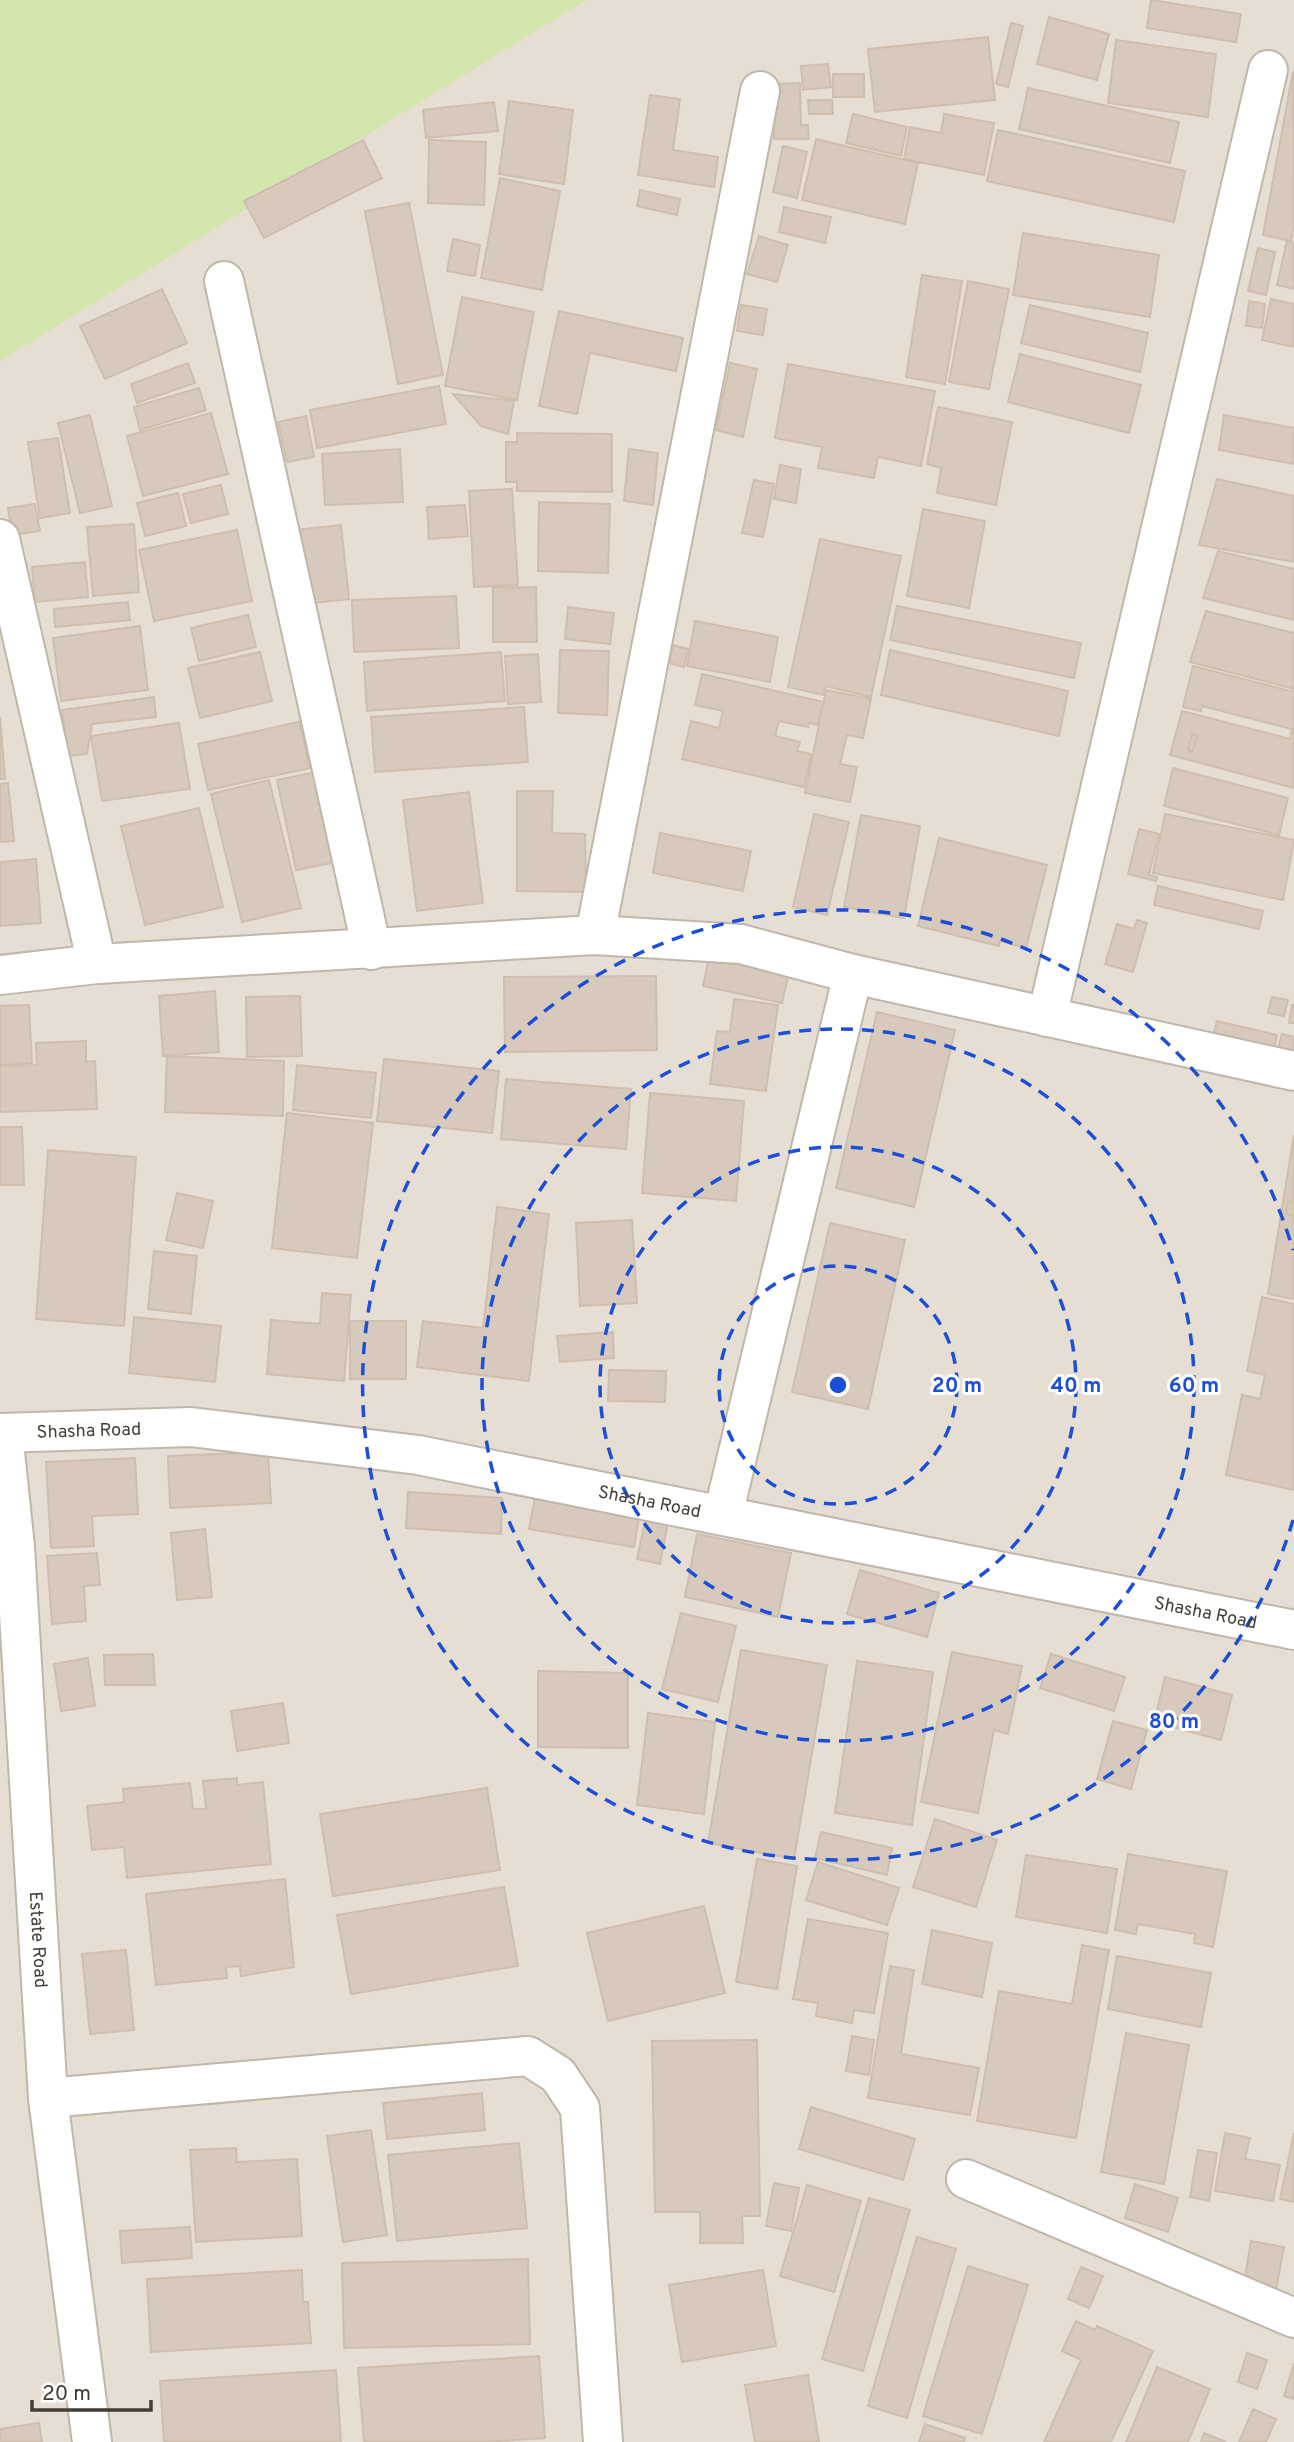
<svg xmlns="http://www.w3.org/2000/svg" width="1294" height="2442" font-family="Overpass,sans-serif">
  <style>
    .residential { fill: #e6ded3 }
    .green { fill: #d2e6ae }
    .building { fill: #d7cabd; stroke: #cebeae; stroke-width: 2 }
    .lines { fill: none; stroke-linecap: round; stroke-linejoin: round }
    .minor-casing { stroke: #c0b7ab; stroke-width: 42 }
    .minor { stroke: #fff; stroke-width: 38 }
    .ring { fill: none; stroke: #1d4ed8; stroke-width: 3.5; stroke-dasharray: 12 9 }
    .labels { text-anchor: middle; stroke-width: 6; stroke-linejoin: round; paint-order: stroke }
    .street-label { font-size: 18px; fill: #443d35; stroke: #fff }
    .centre { fill: #1d4ed8; stroke: #fff; stroke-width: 3.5 }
    .ring-label { font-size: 21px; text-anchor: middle; font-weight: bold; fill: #1d4ed8; stroke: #fff; stroke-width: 6; stroke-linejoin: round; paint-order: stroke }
  </style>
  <rect width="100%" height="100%" fill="#f2ede5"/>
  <path class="residential" d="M330,0H1294V2442H0V187Z"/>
  <path class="green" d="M0,0H586L0,361Z"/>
  <path class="building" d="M1151,0L1241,14L1236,42L1147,28Z
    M1049,17L1109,34L1097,80L1037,64Z
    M1011,23L1023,26L1008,87L996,84Z
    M988,37L995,100L875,112L868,49Z
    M1116,40L1216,54L1208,117L1108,103Z
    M828,64L831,87L803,90L801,66Z
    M1293,71L1294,223L1291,241L1263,235Z
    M833,74H864V97H833Z
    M800,83L801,125H808L809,139H774L773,84Z
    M1028,88L1179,122L1170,163L1019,129Z
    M650,95L680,99L673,150L718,157L714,187L638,175Z
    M808,100H832L833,114H809Z
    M509,101L573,110L564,184L499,174Z
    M494,102L498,131L426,138L423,110Z
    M853,114L907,127L901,156L846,143Z
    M944,114L994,123L984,175L904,159L910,127L941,133Z
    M998,130L1185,171L1174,222L987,181Z
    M816,139L918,163L905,224L802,200Z
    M363,140L382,178L264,238L244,201Z
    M429,140L486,142L484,205L428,203Z
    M783,146L807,152L797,198L773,192Z
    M500,178L560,191L542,290L481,278Z
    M640,190L680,199L677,215L637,206Z
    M409,203L443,375L398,384L365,211Z
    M784,207L831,217L825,243L779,232Z
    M1023,233L1159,255L1150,317L1013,295Z
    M759,236L788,245L777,282L747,274Z
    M453,239L480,245L475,276L447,271Z
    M1287,241L1294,243V289L1277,285Z
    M1258,248L1275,252L1266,295L1248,291Z
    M922,275L962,281L945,384L906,377Z
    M968,281L1009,289L989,389L949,382Z
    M162,289L187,343L105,379L80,326Z
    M462,297L534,312L517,400L445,386Z
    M1271,299L1294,304V347L1262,340Z
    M1249,301L1265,304L1262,328L1246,326Z
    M741,305L767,309L763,335L737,331Z
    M1030,305L1148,333L1140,372L1021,343Z
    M559,311L683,338L676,371L590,353L577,414L539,406Z
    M1020,354L1141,385L1129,433L1008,402Z
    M188,363L195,383L137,403L131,384Z
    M730,363L757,369L743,437L716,430Z
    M788,364L935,391L921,466L878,457L874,478L818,468L822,447L775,438Z
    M439,386L446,424L317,448L310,410Z
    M199,388L206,410L140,430L134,407Z
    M453,394L514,401L508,434L481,426Z
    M938,407L1012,422L996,505L937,493L941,468L927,464Z
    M211,413L228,474L143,496L127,436Z
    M90,415L112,506L80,513L58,423Z
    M1224,415L1294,428V464L1219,450Z
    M306,416L314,457L287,462L278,422Z
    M517,433L612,434V492L517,491V482H506V442H517Z
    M58,438L70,513L40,518L28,442Z
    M400,449L403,502L325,505L322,454Z
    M629,449L658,453L653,505L624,501Z
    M780,465L801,469L796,503L774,499Z
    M1217,479L1294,496V562L1199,545Z
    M754,480L774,484L763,537L742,533Z
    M221,485L228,514L191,523L183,494Z
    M512,489L518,585L474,587L469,491Z
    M178,493L186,526L145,536L137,503Z
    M539,502L610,504L608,573L538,571Z
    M35,504L40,531L12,535L8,508Z
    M465,505L468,536L429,539L427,507Z
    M923,509L985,521L969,608L907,596Z
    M134,524L139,592L93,596L87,527Z
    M341,525L349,599L304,604L296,530Z
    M237,530L252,601L154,621L139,550Z
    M820,539L901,556L871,697L825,686L824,695L788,687Z
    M1218,551L1294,569V620L1203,598Z
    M85,562L88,597L35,602L32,567Z
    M536,587L537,642H493V588Z
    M456,596L459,648L354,652L352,600Z
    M128,602L130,620L55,627L54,609Z
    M897,606L1081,643L1074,678L890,640Z
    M568,607L614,613L610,644L565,639Z
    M1206,611L1294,633V689L1190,662Z
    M248,615L256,647L199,661L191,628Z
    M695,621L778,637L770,682L687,666Z
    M140,626L148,690L61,701L53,638Z
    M673,645L688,649L684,667L669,663Z
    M560,650L609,651L607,715L558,713Z
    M890,650L1068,691L1059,736L881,695Z
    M260,652L272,701L200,718L188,668Z
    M501,652L505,701L367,711L364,662Z
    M538,654L541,702L508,704L505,656Z
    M1193,666L1294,692V788L1170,755L1182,711L1290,739L1292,729L1202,706L1201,711L1183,707Z
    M702,674L823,702L818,725L809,723L808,727L779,721L775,736L800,742L797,751L811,754L804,787L682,759L691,721L719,728L723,711L695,705Z
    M826,690L871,699L863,738L847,735L840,764L857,767L850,802L805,793Z
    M154,697L156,717L92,724L87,754L68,756L62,710Z
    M524,707L528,762L375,772L371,717Z
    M0,717L5,779H0Z
    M299,722L310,768L208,790L198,744Z
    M179,723L190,789L102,801L91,736Z
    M1192,734L1197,736L1192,752L1188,750Z
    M1173,768L1288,798L1279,835L1164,806Z
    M317,772L323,800H319L332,863L296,870L277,780Z
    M269,780L301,908L242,922L211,794Z
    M8,783L14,841L0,842V784Z
    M517,791H553L552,833L585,834L586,892L517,891Z
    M469,792L483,903L417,911L403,800Z
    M199,808L223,907L145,925L121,826Z
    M814,814L849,822L827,915L793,907Z
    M1165,814L1294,840L1283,900L1153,873Z
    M861,815L920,826L904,918L844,907Z
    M1139,829L1159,834L1149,875L1157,877L1156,881L1128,874Z
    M660,833L751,851L743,891L653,873Z
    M939,838L1047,865L1026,948L1000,941L999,946L918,926Z
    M36,859L41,923L0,926V862Z
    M1158,886L1263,911L1259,929L1154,905Z
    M1137,920L1147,923L1133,972L1105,964L1117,924L1134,929Z
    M709,958L788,976L782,1003L703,986Z
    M656,976L657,1050L505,1052L504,977Z
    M215,991L219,1052L163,1056L159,996Z
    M300,996L302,1056L247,1057L246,997Z
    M1272,997L1288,1000L1284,1016L1268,1013Z
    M734,999L778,1005L766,1091L710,1084L717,1031L730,1032Z
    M29,1005L32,1063L0,1065V1006Z
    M1292,1005H1294V1023H1289Z
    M877,1012L955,1030L914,1207L836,1188Z
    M1217,1021L1277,1035L1272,1059L1211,1045Z
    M1282,1034L1294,1037V1065L1275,1060Z
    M86,1041V1062L95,1061L97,1109L0,1112V1066L37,1065L36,1043Z
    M167,1056L284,1061L283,1116L165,1112Z
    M384,1059L499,1071L492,1133L377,1121Z
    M297,1065L376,1073L371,1118L293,1110Z
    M506,1079L631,1089L626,1149L501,1139Z
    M650,1093L744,1101L736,1201L642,1193Z
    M287,1113L373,1123L357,1258L272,1248Z
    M0,1127H22L24,1185H0Z
    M1294,1135V1299L1268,1294Z
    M48,1150L136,1157L124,1326L36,1319Z
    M177,1193L213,1201L203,1248L166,1240Z
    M1288,1201L1294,1203V1216L1286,1214Z
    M497,1207L549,1214L529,1381L417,1367L423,1321L483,1328Z
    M632,1220L637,1303L580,1306L576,1223Z
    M830,1223L905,1240L868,1409L792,1392Z
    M154,1251L197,1256L191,1314L148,1309Z
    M322,1293L351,1295L344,1381L267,1374L271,1320L320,1324Z
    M1262,1297L1294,1304V1490L1226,1475L1242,1395L1260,1399L1265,1375L1247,1371Z
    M134,1317L221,1326L215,1382L129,1373Z
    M350,1321H406V1379H350Z
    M613,1332L614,1358L560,1362L557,1336Z
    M609,1370L666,1371L665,1402L608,1401Z
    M268,1452L271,1503L170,1508L168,1456Z
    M135,1458L138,1514L92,1516L94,1546L51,1548L46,1462Z
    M408,1492L502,1498L501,1534L406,1528Z
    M536,1492L640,1511L634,1547L529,1529Z
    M646,1517L668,1522L660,1564L637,1559Z
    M205,1529L212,1597L177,1600L171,1533Z
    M697,1534L791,1553L778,1617L685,1597Z
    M97,1553L100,1585L84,1586L86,1621L52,1624L47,1556Z
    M860,1570L939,1593L927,1637L847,1614Z
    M681,1613L736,1626L718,1702L662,1689Z
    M741,1650L827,1665L794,1859L708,1843Z
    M952,1652L1022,1666L1008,1734L994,1730L978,1813L921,1802Z
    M153,1654L155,1685H105L104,1655Z
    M1051,1654L1125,1677L1114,1711L1040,1688Z
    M88,1658L95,1706L61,1711L54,1664Z
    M857,1661L933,1672L912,1825L835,1813Z
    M538,1671L628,1673V1748L538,1747Z
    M1165,1677L1232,1695L1221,1740L1154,1722Z
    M283,1703L289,1743L237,1751L231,1711Z
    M648,1713L715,1722L704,1814L637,1805Z
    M1113,1721L1147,1730L1131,1789L1097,1779Z
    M237,1778V1785L263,1782L271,1864L127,1878L124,1847L92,1850L87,1806L124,1802L123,1789L190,1783L193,1809H206L203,1781Z
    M487,1788L500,1870L333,1896L320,1814Z
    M935,1819L997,1840L976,1907L913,1887Z
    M821,1832L892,1848L887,1875L815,1858Z
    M1128,1854L1227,1871L1213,1947L1194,1943L1195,1934L1138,1924L1136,1934L1115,1930Z
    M1026,1855L1117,1869L1107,1933L1016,1917Z
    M757,1859L797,1866L777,1989L736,1982Z
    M818,1862L899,1888L887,1925L806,1900Z
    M285,1879L294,1967L241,1976L240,1966L226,1967L227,1978L156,1985L146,1894Z
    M504,1887L518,1966L351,1994L337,1915Z
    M704,1906L725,1993L608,2021L587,1933Z
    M808,1919L888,1933L874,2013L854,2010L852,2023L816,2016L818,2003L793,1999Z
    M932,1930L992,1943L982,1997L922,1984Z
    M1082,1945L1109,1950L1076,2138L977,2121L999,1991L1072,2004Z
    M126,1950L134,2030L90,2034L82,1954Z
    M1117,1956L1211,1973L1201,2027L1108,2009Z
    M890,1966L914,1970L901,2054L979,2068L970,2115L868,2098Z
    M1126,2033L1189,2045L1164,2184L1101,2172Z
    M852,2036L874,2040L869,2075L846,2071Z
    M757,2040L760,2216H742L743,2243H700V2212H655L652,2041Z
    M482,2093L485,2130L387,2139L383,2103Z
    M811,2107L915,2139L903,2180L799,2149Z
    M371,2130L387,2235L343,2242L327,2136Z
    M1225,2133L1250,2138L1245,2159L1280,2165L1273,2201L1215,2191Z
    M1294,2133V2202L1280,2199Z
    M519,2143L527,2228L397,2241L388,2155Z
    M236,2148L237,2162L297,2159L302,2236L196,2242L190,2150Z
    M1198,2150L1217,2153L1209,2201L1190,2197Z
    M774,2183L799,2188L791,2231L766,2226Z
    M1135,2184L1178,2198L1168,2232L1125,2218Z
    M807,2185L861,2201L834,2292L780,2276Z
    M869,2198L910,2210L863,2371L822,2359Z
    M190,2227L192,2258L122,2263L120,2231Z
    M917,2237L956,2249L907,2418L868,2406Z
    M1251,2241L1284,2247L1275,2295L1243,2288Z
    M528,2259L530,2344L344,2348L342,2263Z
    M968,2266L1028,2285L982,2434L923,2416Z
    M1081,2267L1103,2276L1089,2308L1068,2299Z
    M302,2270L303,2302H308L311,2343L151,2352L147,2279Z
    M763,2270L776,2346L682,2362L669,2285Z
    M1076,2321L1095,2330L1097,2326L1153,2351L1111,2442H1044L1081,2360L1062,2351Z
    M1247,2353L1267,2360L1257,2389L1238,2382Z
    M539,2356L545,2438L486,2442H364L358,2368Z
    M1294,2363V2399L1284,2396Z
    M1157,2367L1210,2389L1188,2442H1126Z
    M336,2370L341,2442H164L160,2381Z
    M808,2375L819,2442H755L745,2385Z
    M1253,2409L1276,2419L1266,2442H1239Z
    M39,2423L42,2442H0V2429Z
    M925,2424L965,2438L964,2442H919Z
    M1204,2433L1226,2442H1201Z"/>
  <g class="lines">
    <defs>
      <g id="minor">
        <path d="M224,281L372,950"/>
        <path d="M0,539L97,964"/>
        <path d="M595,935L760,91"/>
        <path d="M0,975L97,964L595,935L741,944L853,974L1294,1071"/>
        <path d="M1047,1017L1268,70"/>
        <path id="s1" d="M0,1433L191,1427L418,1455L1294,1630"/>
        <path id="s2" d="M3,1433L15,1547L48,2098L92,2442"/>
        <path d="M723,1515L853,974"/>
        <path d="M48,2098L528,2056L558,2075L580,2108L603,2442"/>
        <path d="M966,2179L1294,2318"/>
      </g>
    </defs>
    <use href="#minor" class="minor-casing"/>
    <use href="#minor" class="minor"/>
  </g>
  <g class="ring">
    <circle cx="838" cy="1385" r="119"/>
    <circle cx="838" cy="1385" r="238"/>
    <circle cx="838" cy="1385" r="356"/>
    <path d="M1293 1520A475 475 0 1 1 1293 1250"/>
  </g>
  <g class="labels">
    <g class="street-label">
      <text dy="6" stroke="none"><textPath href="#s1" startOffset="89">Shasha Road</textPath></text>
      <text dy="6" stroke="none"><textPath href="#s1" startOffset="656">Shasha Road</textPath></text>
      <text dy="6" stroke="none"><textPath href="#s1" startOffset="1223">Shasha Road</textPath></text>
      <text dy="6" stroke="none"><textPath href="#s2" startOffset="508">Estate Road</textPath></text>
    </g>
  </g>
  <circle cx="838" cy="1385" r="10" class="centre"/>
  <g class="ring-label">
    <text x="957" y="1392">20 m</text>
    <text x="1076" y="1392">40 m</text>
    <text x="1194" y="1392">60 m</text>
    <text x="1174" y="1728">80 m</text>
  </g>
  <path d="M32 2400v10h119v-10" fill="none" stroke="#443d35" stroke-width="3.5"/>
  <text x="42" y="2400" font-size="21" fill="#443d35" stroke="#ffffff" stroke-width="5" paint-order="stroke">20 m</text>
</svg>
